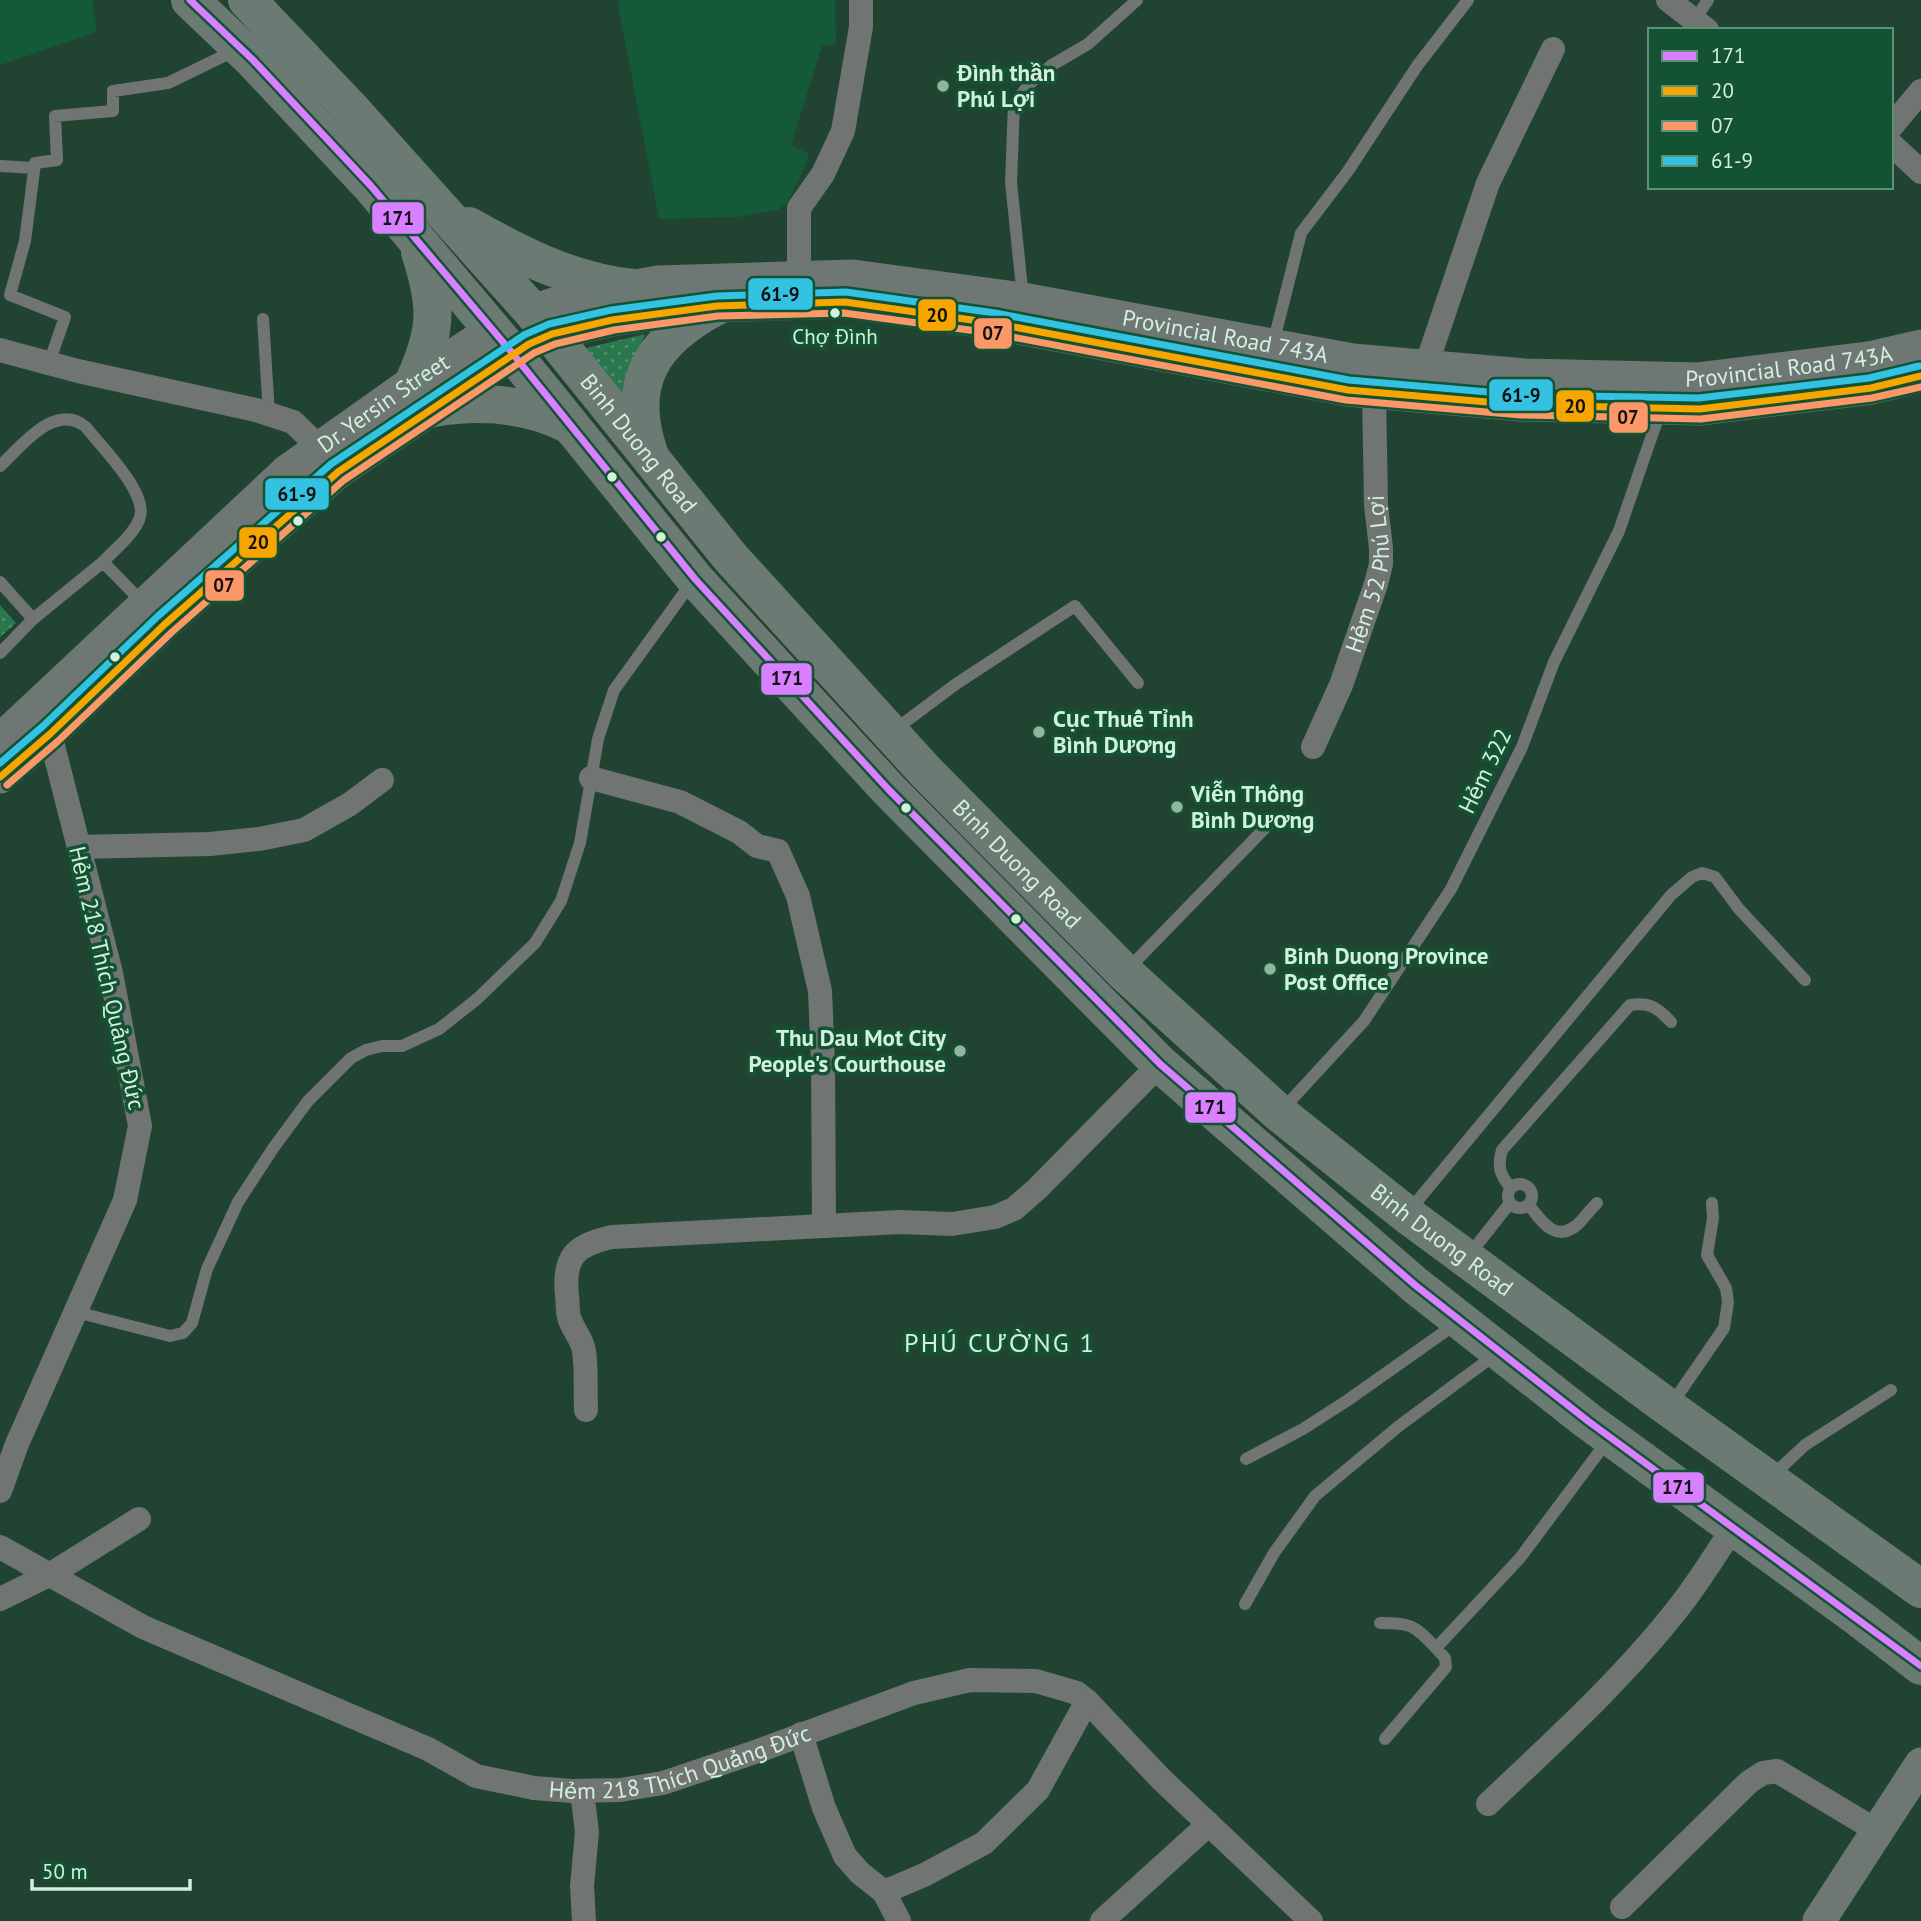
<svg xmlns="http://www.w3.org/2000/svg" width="1921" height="1921" font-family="'PT Sans',sans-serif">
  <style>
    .built { fill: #155a38 }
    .green { fill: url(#green-dots) }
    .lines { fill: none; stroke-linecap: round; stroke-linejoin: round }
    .lane { stroke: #707573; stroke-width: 12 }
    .street { stroke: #707573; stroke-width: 24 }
    .secondary { stroke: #6f7774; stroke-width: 33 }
    .highway { stroke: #6b7a73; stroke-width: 38 }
    .bus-1-casing { stroke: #135232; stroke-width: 12 }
    .bus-2-casing { stroke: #135232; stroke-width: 12 }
    .bus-3-casing { stroke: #135232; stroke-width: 12 }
    .bus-4-casing { stroke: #135232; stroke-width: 12 }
    .bus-1 { stroke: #d880ff; stroke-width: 7 }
    .bus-2 { stroke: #f7a600; stroke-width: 7 }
    .bus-3 { stroke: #fc9868; stroke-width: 7 }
    .bus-4 { stroke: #33c2e2; stroke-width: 7 }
    .poi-dot { fill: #94b4a0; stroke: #135232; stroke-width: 2.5 }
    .bus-dot { fill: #d2f0dc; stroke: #135232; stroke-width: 2.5 }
    .labels { text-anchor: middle; stroke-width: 7; stroke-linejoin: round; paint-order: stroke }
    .bus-label { font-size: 21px; fill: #d2f0dc; stroke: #135232 }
    .poi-label { font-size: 23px; font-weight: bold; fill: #d2f0dc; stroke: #135232; text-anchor: start }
    .street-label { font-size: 23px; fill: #d2f0dc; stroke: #135232 }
    .quarter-label { font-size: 26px; letter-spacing: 2px; fill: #d2f0dc; stroke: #135232 }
    .line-badge { stroke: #135232; stroke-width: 2.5 }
    .pale-badge-label { font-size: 19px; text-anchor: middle; font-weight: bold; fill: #111 }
  </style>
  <defs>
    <pattern id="green-dots" width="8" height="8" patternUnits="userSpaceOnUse" patternTransform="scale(1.75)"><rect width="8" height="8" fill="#2b784f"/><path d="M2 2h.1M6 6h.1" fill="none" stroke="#539270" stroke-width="1.8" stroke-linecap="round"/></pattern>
  </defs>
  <rect width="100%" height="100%" fill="#214432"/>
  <path class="built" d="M0,0H92L97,32L0,65Z
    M617,0H835L836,44L822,46L791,145L809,154L804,169L788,202L778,210L738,217L659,219Z"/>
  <path class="green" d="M645,334L622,398L578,350Z
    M0,605L16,623L0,637Z"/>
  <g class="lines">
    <path class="lane" d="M1694,21L1708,0
      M0,166L34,168
      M1023,298L1011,182L1014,105L1029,84L1052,65L1088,44L1137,0
      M263,319L269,414
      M1273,344L1301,233L1348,171L1417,66L1468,0
      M49,363L65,317L10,295L25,241L35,163L57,160L55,116L113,111V91L168,83L234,51
      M0,466C21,447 55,401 86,427C101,447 151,495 139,520C132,536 115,549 103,562L144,604
      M0,582L33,619L0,653
      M33,619L103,562
      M893,731L956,684L1075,606L1138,683
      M1126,971L1270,823
      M1282,1110L1364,1021L1451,889L1522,747L1554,662L1619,531L1661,409
      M1508 1196a12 12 0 1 1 24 0a12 12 0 1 1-24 0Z
      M1511,1188C1500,1175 1497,1167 1502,1150L1630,1005C1650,1002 1658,1008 1671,1022
      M1529,1205C1543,1224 1559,1246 1582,1220C1587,1214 1591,1209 1597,1203
      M1409,1211L1671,895L1692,877L1702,873L1715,877L1739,909L1805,980
      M1469,1255L1510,1203
      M76,1312L170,1336L183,1333L192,1323L207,1269L238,1202L274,1147L308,1101L351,1058L366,1050L382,1046H402L439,1029L477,999L535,943L561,901L580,843L598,739L614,690L692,582
      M1671,1405L1724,1328L1728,1302L1726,1288L1707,1255L1713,1218L1712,1203
      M1246,1459L1303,1429L1348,1400L1457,1323
      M1771,1477L1805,1445L1891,1390
      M1245,1604L1274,1553L1315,1496L1399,1426L1496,1354
      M1380,1623C1412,1623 1414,1625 1436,1648L1520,1558L1608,1440
      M1385,1739L1446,1667L1445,1658L1436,1648"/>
    <g class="street">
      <path d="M1668,0L1707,30"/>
      <path d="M1891,127L1921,91"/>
      <path d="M1891,144L1921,172"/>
      <path d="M799,276V208L823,174L843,131L861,27V0"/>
      <path d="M0,350L78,371L256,410L293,422L320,448"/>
      <path d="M1426,366L1488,183L1553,49"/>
      <path id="s1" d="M1313,747L1341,685L1376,584L1381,564V548L1376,505L1374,393"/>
      <path d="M591,778L680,802L739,832L757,846L778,851L798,896L820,991L823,1062L824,1226"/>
      <path d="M79,847L210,844L259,839L304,830L350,804L382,780"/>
      <path d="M586,1410C585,1391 587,1370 584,1351C582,1338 572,1329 569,1317C567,1310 568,1302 567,1295C563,1257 575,1245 612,1237L900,1222L952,1224L995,1217L1014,1209L1037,1189L1160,1064"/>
      <path d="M0,1491L17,1444L125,1200L140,1126L111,973L50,734"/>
      <path id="s2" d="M0,1547L143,1627L428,1749L476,1776L534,1788L572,1791L620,1790L663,1783L758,1751L914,1693L970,1680L1036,1681L1077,1693L1087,1701L1161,1779L1311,1921"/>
      <path d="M0,1599L51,1574L139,1519"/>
      <path d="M801,1734L824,1808L845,1856L860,1873L884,1892L924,1875L984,1843L1038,1790L1087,1701"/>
      <path d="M582,1791L587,1832L582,1886L584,1921"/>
      <path d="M1488,1804C1554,1741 1623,1679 1679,1607C1699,1582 1716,1553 1734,1527"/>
      <path d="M884,1892L899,1921"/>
      <path d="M1622,1907L1749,1782L1763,1773L1777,1771L1879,1832"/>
      <path d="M1102,1921L1209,1824"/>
    </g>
    <g class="secondary">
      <path id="s3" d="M532,311L579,296L658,282L853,276L1023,299L1353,360L1525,375L1698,379L1869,358L1921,346"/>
      <path d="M552,334L612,320L717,306L845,302L993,323L1348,390L1522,405L1700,409L1871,388L1921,376"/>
      <path id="s4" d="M0,740L287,471L414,381L492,330"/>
      <path d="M0,777L50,734L165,624L338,472L513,354"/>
      <path d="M1819,1921L1921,1764"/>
    </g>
    <g class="highway">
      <path d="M190,0L253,60L371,186L513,354L695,579L888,789L1160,1064L1415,1285L1588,1421L1860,1619L1921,1666"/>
      <path id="s5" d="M247,0L349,107L532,311L731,558L926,772L1124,972L1279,1113L1406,1214L1669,1408L1921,1589"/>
      <path d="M469,226C522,256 571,281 632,288"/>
      <path d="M414,381C438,330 437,304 420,252"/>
      <path d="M433,408C481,400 527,403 570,425"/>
      <path d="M650,456C624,383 652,340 717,306"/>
    </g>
    <defs>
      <path id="bus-1" d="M190,0L253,60L371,186L513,354L695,579L888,789L1160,1064L1415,1285L1588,1421L1921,1666"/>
      <path id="bus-2" d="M0,777L50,734L165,624L338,472L529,344L552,334L612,320L717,306L845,302L993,323L1348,390L1522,405L1700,409L1871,388L1921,376"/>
      <path id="bus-3" d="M7,785L57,742L172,632L344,480L534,353L555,344L614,330L718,316L844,313L991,333L1346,400L1521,415L1701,419L1872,398L1921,387"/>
      <path id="bus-4" d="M0,763L43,726L158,616L331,464L524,335L549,324L611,310L717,296L846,292L995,313L1349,380L1523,395L1699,398L1869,378L1919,366"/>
    </defs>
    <use href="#bus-1" class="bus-1-casing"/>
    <use href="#bus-2" class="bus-2-casing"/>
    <use href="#bus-3" class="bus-3-casing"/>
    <use href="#bus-4" class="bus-4-casing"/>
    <use href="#bus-1" class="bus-1"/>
    <use href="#bus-2" class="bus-2"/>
    <use href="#bus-3" class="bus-3"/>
    <use href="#bus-4" class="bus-4"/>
  </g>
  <g class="poi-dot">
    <circle cx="943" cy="86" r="7"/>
    <circle cx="1039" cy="732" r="7"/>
    <circle cx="1177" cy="807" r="7"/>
    <circle cx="1270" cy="969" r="7"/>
    <circle cx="960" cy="1051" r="7"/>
  </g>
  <g class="bus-dot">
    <circle cx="835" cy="313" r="6"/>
    <circle cx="612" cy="477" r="6"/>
    <circle cx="298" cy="521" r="6"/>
    <circle cx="661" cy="537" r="6"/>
    <circle cx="115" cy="657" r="6"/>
    <circle cx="906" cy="808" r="6"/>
    <circle cx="1016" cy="919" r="6"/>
  </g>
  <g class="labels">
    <g class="bus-label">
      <text x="835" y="344">Chợ Đình</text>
    </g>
    <g class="poi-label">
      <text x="957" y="81">Đình thần<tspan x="957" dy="26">Phú Lợi</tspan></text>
      <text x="1053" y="727">Cục Thuế Tỉnh<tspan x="1053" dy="26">Bình Dương</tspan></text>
      <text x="1191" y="802">Viễn Thông<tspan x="1191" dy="26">Bình Dương</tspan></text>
      <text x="1284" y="964">Binh Duong Province<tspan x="1284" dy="26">Post Office</tspan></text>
      <text x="946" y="1046" text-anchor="end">Thu Dau Mot City<tspan x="946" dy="26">People's Courthouse</tspan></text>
    </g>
    <g class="street-label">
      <text dy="8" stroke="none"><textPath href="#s3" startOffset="702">Provincial Road 743A</textPath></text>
      <text dy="8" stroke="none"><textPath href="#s3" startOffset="1269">Provincial Road 743A</textPath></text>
      <text dy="8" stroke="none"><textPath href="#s4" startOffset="511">Dr. Yersin Street</textPath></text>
      <text dy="8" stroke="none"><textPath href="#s5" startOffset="592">Binh Duong Road</textPath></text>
      <text dy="8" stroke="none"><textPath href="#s1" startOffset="184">Hẻm 52 Phú Lợi</textPath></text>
      <text transform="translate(1485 771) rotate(-64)" y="8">Hẻm 322</text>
      <text dy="8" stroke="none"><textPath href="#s5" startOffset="1158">Binh Duong Road</textPath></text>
      <text transform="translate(107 978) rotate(77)" y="8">Hẻm 218 Thích Quảng Đức</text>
      <text dy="8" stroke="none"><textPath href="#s5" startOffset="1726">Binh Duong Road</textPath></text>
      <text dy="8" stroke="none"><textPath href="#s2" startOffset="738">Hẻm 218 Thích Quảng Đức</textPath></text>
    </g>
    <g class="quarter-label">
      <text x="1000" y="1352">PHÚ CƯỜNG 1</text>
    </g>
  </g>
  <g class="line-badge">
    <rect x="371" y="201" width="54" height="34" rx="7" fill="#d880ff"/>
    <rect x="747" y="277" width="67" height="34" rx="7" fill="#33c2e2"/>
    <rect x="917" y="298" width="40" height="34" rx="7" fill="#f7a600"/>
    <rect x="973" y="317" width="40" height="33" rx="7" fill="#fc9868"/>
    <rect x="1488" y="378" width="66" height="34" rx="7" fill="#33c2e2"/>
    <rect x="1555" y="389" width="40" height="34" rx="7" fill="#f7a600"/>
    <rect x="1608" y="401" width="41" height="33" rx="7" fill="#fc9868"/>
    <rect x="264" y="477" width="66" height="34" rx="7" fill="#33c2e2"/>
    <rect x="238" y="526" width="40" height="33" rx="7" fill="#f7a600"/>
    <rect x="204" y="569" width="41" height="33" rx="7" fill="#fc9868"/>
    <rect x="760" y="662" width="53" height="34" rx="7" fill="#d880ff"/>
    <rect x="1184" y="1091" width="53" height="33" rx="7" fill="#d880ff"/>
    <rect x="1652" y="1471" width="53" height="33" rx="7" fill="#d880ff"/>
  </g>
  <g class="pale-badge-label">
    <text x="398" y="225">171</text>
    <text x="780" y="301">61-9</text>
    <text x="937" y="322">20</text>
    <text x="993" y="340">07</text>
    <text x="1521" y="402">61-9</text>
    <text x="1575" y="413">20</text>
    <text x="1628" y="424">07</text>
    <text x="297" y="501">61-9</text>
    <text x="258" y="549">20</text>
    <text x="224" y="592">07</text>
    <text x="787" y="685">171</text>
    <text x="1210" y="1114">171</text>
    <text x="1678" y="1494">171</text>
  </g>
  <rect x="1648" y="28" width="245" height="161" fill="#135232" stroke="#5f9176" stroke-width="2"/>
  <rect x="1662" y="51" width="35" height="10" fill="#d880ff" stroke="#5f9176" stroke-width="2"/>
  <text x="1711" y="63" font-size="21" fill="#d2f0dc">171</text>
  <rect x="1662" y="86" width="35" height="10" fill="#f7a600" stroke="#5f9176" stroke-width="2"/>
  <text x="1711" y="98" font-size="21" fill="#d2f0dc">20</text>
  <rect x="1662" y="121" width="35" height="10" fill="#fc9868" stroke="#5f9176" stroke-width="2"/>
  <text x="1711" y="133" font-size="21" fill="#d2f0dc">07</text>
  <rect x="1662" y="156" width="35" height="10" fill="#33c2e2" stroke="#5f9176" stroke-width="2"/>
  <text x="1711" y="168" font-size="21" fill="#d2f0dc">61-9</text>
  <path d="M32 1879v10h158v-10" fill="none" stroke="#d2f0dc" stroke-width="3.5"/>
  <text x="42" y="1879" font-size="21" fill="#d2f0dc" stroke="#135232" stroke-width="5" paint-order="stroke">50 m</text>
</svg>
